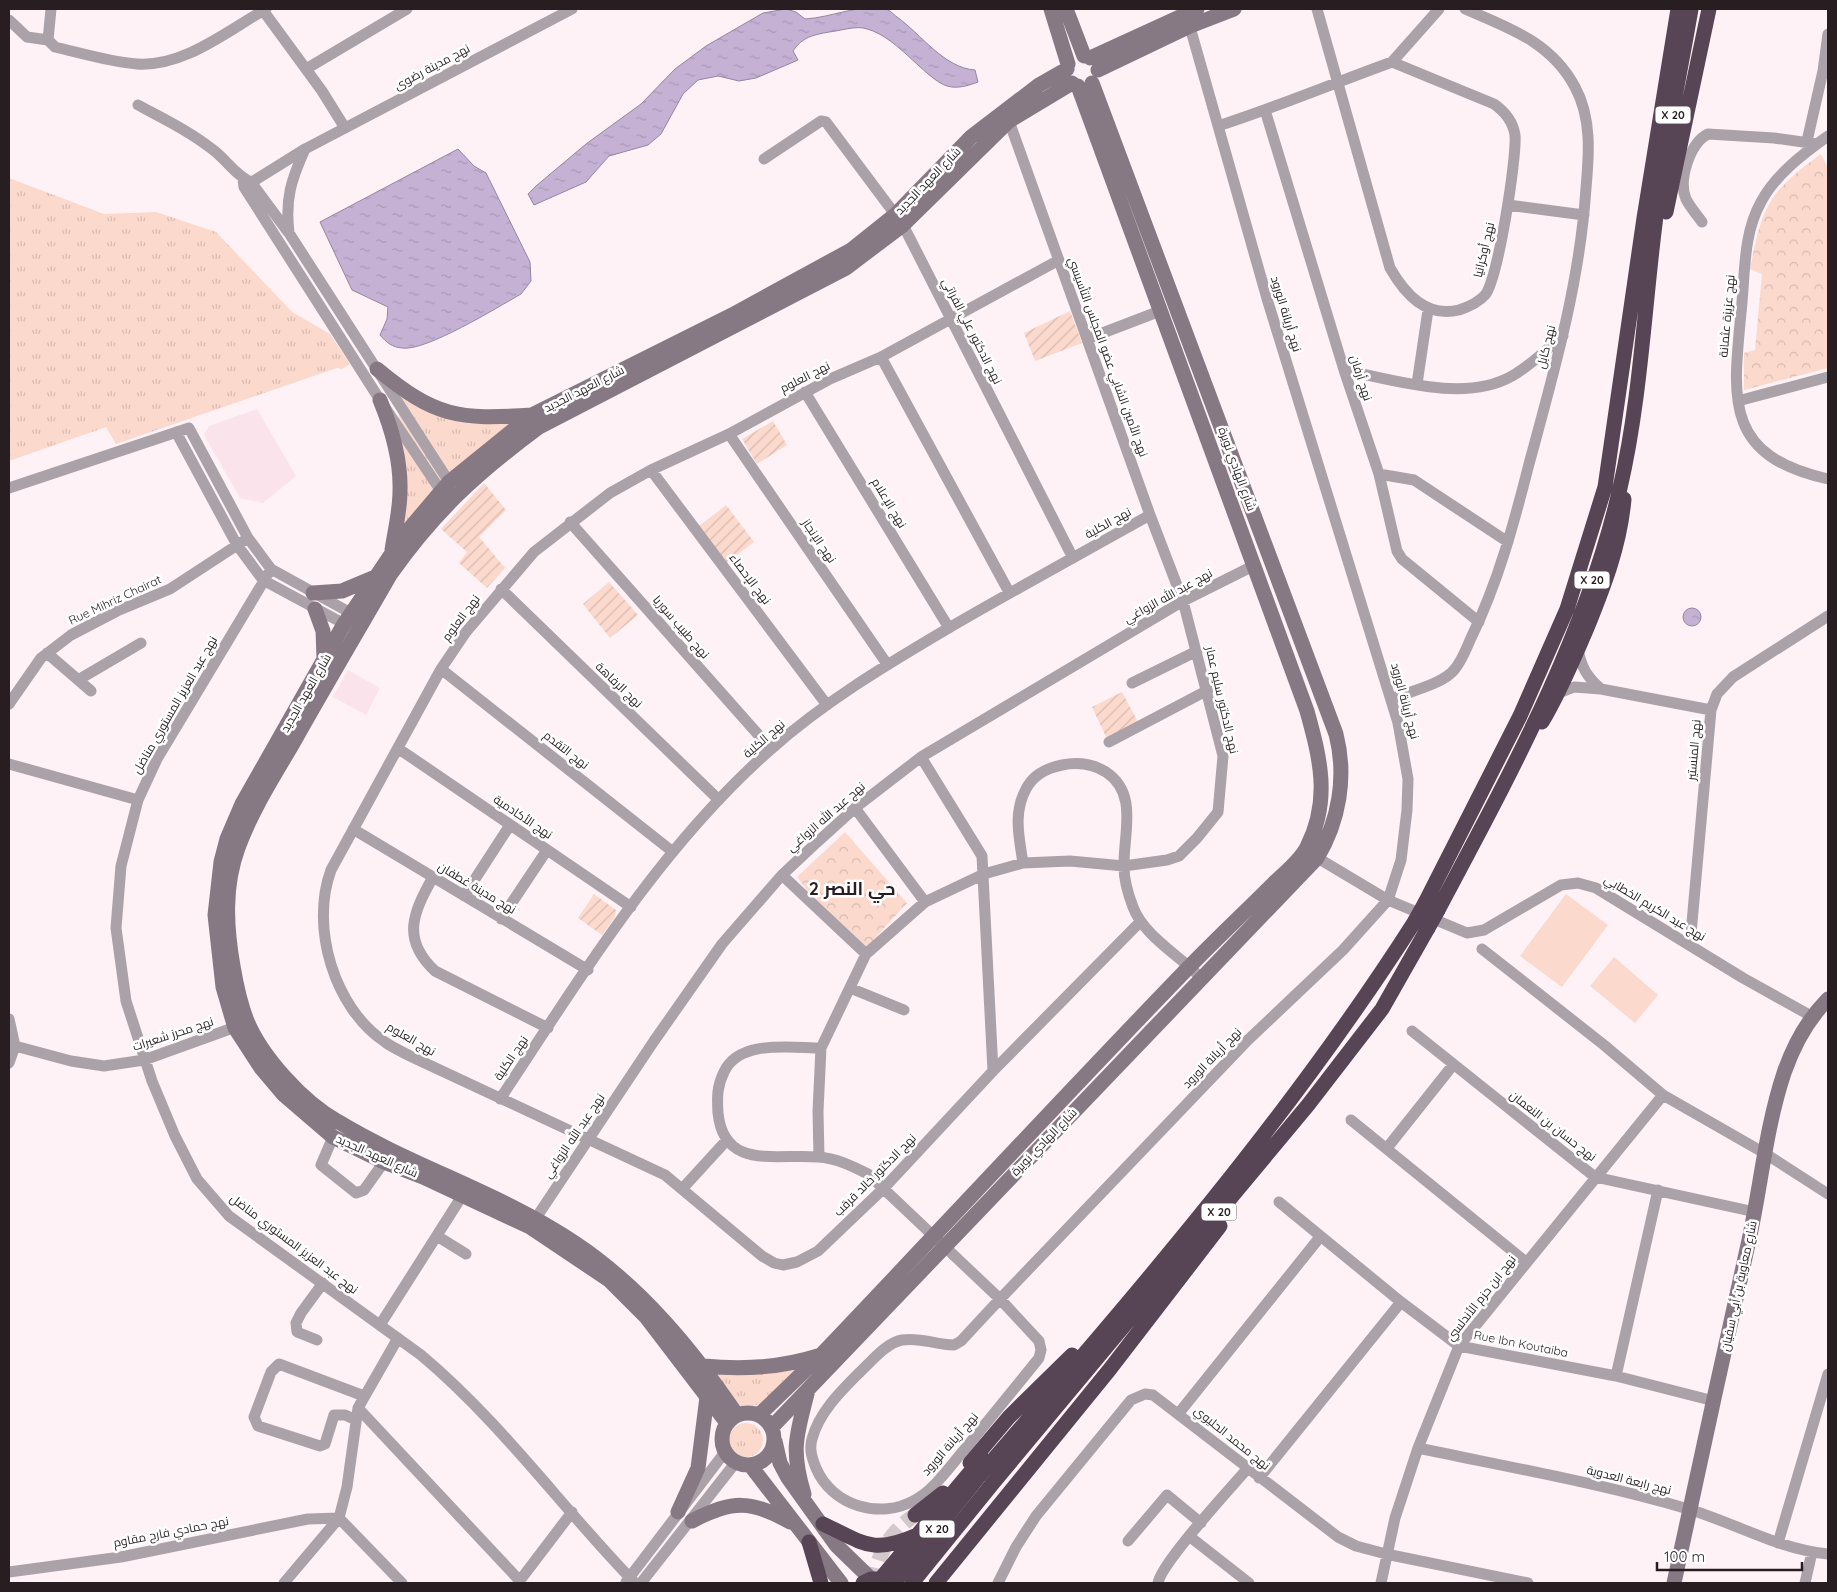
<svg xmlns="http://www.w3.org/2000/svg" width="1837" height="1592" font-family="Quicksand,Cairo,sans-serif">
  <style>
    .built { fill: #fbe3ec }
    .grass { fill: url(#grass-tufts) }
    .park { fill: url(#park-crowns) }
    .garden { fill: url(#garden-furrows) }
    .pitch { fill: #fcd9cd }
    .water { fill: url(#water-ripples); stroke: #96859f }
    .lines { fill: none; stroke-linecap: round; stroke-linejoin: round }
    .highway-tunnel { stroke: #d3c8cc; stroke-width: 15; stroke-dasharray: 15 8; stroke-linecap: butt }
    .street { stroke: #aba1a9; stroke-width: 11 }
    .secondary { stroke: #877984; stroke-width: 15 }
    .highway { stroke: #574454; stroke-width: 15 }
    .highway-bridge { stroke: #574454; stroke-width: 15 }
    .labels { text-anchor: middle; stroke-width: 5; stroke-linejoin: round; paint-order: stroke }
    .shield { fill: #fff; stroke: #686264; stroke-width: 1 }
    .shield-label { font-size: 11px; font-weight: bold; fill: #281e22 }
    .street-label { font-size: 12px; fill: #281e22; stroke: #fff }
    .district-label { font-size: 18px; font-weight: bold; fill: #281e22; stroke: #fff }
  </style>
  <defs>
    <pattern id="grass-tufts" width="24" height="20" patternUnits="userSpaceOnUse" patternTransform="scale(1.25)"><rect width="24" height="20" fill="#fcd9cd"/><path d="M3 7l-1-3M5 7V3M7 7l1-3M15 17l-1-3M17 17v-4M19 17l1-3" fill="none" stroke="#d8bab0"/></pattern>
    <pattern id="park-crowns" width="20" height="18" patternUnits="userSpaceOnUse" patternTransform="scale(1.25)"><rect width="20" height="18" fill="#fcd9cd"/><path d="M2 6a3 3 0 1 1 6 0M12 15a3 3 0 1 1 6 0" fill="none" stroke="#d8bab0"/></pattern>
    <pattern id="garden-furrows" width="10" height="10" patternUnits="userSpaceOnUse" patternTransform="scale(1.25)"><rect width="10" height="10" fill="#fcd9cd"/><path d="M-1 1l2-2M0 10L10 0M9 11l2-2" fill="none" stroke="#d8bab0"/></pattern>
    <pattern id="water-ripples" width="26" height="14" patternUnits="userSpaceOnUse" patternTransform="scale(1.25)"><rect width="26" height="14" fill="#c5b1d4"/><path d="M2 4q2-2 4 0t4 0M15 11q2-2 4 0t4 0" fill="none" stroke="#a998b6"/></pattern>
  </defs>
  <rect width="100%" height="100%" fill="#fef2f6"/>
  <path class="built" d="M257,409L296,476L263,503L240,498L204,435L209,426Z
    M348,670L380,688L366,715L333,697Z"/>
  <path class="grass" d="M9,178L104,214L156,212L216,232L292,312L330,334L350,364L342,369L337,368L116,444L106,427L9,461Z
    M401,394L515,421C464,455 437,489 398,536L397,434Z
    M797,1367L760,1405L740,1406L716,1375Z
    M729 1440a17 17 0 1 1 34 0a17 17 0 1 1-34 0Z"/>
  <path class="park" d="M1821,154L1828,168V368L1744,390V353L1755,350L1762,274L1750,269C1762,207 1768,192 1821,154Z
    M845,832L907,903L866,948L816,902L797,877Z"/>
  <path class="garden" d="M1070,311L1082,343L1035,361L1024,333Z
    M773,421L787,445L757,464L742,439Z
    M484,483L506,510L479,537L505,568L487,588L459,563L467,552L441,529Z
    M726,505L754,542L725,564L698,527Z
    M609,582L638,615L610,638L583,604Z
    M1122,692L1138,722L1107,739L1092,707Z
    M594,894L616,910L615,917L602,935L578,918Z"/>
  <path class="pitch" d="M1566,894L1608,925L1562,987L1520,956Z
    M1614,957L1658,995L1635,1023L1590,986Z"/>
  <path class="water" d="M786,9L796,12L805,19C834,17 853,5 884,9C889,9 893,14 897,17C921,34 944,68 975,70L978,82C970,85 961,88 952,87C930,86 899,37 867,29C856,25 840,31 829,32C813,35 802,37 793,51L798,60L756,78L739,81L718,76L698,80L683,94L661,134L648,145L609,156L586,182L534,205L528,194L536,186L586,144L641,104L675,69L706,46L763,13Z
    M458,149L474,166L486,173L530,262L531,281L521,294C498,307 425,352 402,348C392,347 387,343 380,335L387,319L388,307L352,290L320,222Z
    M1683 617a9 9 0 1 1 18 0a9 9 0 1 1-18 0Z"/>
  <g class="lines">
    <path class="highway-tunnel" d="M875,1583C875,1555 892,1530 915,1515"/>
    <path class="street" d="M262,9L322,91L345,128
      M9,20L27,37L48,40
      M48,40L55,47C81,53 110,62 137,64C184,67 227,31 266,9
      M48,40L51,9
      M1392,62L1439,9
      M306,69L407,9
      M138,105C164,119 189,131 212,149C226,159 235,175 251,182L288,232
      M1265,110L1344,370L1379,474L1397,551L1402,559L1479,622
      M1218,126C1277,107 1334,83 1392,62L1494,104C1504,111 1513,122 1515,135C1517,157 1498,280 1485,295C1478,303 1468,307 1459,310C1426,318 1405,294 1390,268L1317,9
      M1828,136C1804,153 1775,175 1761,202C1744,232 1745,269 1742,302C1734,393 1719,455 1828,479
      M1807,141L1823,71L1828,34
      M305,149C291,180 285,199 289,233L453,488
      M764,159L821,121L826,122L903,225L1073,558
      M243,179L244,187L380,400L445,497
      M244,187L305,149L572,9
      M1508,205L1584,215
      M1702,222C1697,215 1690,207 1686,199C1678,180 1690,143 1708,134L1774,138L1817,144
      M1059,260L881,357L830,379L729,434L651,470L610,493L534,552L466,632L441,669L331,870C310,927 334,1008 385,1042C393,1048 403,1052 412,1057L665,1175L762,1256L774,1263L783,1265L797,1262L818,1251L884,1188L993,1071L1140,922
      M1087,339L1160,311
      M881,357L1009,592
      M1344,370C1394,380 1465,403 1512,376C1530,366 1547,349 1563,336
      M1417,384L1428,310
      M805,392L949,628
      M1738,401L1828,377
      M176,432L237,545L263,580L350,627
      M729,434L887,664
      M651,470L827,705
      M1379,474L1414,480L1508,542
      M9,488L189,428L248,538L271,569L358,617
      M570,522L771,749
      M271,569L157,759L138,800L121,866L116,928L126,1001L152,1081L175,1136L197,1179L229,1216L421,1355C502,1423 562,1508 635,1583
      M501,589L719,800
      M1578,649C1581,667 1587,677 1601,689
      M47,653L91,691
      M441,669L673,852
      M78,680L141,643
      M1132,683L1197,651
      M1559,693L1574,687L1601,689L1711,710
      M1391,699C1408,692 1443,684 1454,670C1462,661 1466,649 1471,638C1498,583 1514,523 1529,464C1554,372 1580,282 1586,188C1589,155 1592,118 1575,87C1551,42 1509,28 1465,9
      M9,704L41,658L71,635L117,611L170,589L248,538
      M1109,742L1208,690
      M399,749L631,907
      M921,757L982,856L993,1071
      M9,764L138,800
      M855,808L925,902
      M353,829L588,970
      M1311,854L1388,900L1467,933L1484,930L1561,885L1578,883L1596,888L1743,978L1813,1017
      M1023,863C1019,837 1013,813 1026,789C1033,775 1047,768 1062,765C1077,762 1093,764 1106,772C1139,794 1123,834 1124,867C1124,880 1128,894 1133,907C1143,934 1175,953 1195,972
      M782,875L866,954
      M433,877C413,913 401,939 435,971L548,1028
      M464,896L510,825
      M501,919L547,850
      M1690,945L1711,710L1717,694L1733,677L1828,616
      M1482,949L1604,1045L1663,1095L1766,1154L1828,1194
      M850,988L904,1010
      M9,1019L15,1046L71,1061L104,1066L144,1060L241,1025
      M1412,1031L1595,1177L1755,1212
      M821,1048C792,1048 739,1039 724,1072C717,1086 717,1097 718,1113C724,1171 777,1153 818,1157C836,1158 852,1166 868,1174L1000,1299L1248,1040L1343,950L1388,900L1401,860L1407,810L1408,779L1398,723L1268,302L1188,20
      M9,1063L15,1046
      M500,1099C581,977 660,847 770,750C824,702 886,665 947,629C1014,590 1082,553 1150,515
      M1351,1120L1526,1262
      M333,1137L321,1165L356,1193L364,1190L384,1162
      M1387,1148L1453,1065
      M819,1157L818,1111L821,1048L866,954L925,902L984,874L1023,863L1070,861L1124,866L1167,860L1179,856L1197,838L1218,812L1223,756L1183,601L1150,515L1009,121
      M683,1188L726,1141
      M1279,1202L1401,1302L1459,1346L1616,1376L1714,1401
      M532,1224L654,1041L722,944L782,875L814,845L855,808L921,757L1183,601L1253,566
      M437,1236L466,1254
      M1000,1299L1039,1341L1041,1350L1039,1358C1015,1388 990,1418 965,1449C950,1466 935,1489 915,1500C880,1520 832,1506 816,1468C812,1458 809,1449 812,1439C819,1412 842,1390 860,1372C872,1361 886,1343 902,1340C921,1337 936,1345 954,1345L961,1341Z
      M380,1325L462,1196
      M317,1340L297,1332L296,1323L301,1313L323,1283
      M1616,1376L1658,1190
      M358,1408L520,1581
      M1179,1413L1320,1237
      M356,1420L345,1415H334L325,1444L320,1446L258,1426L254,1417L271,1372L279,1364L364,1396
      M1418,1448C1508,1467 1600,1483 1688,1509C1735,1523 1778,1549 1828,1554
      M1259,1478L1401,1302
      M339,1518L402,1583
      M1189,1536L1249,1583
      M1128,1541L1167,1495L1201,1523
      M1778,1543L1828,1374
      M9,1572L121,1557L308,1519L339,1518
      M626,1582L725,1452
      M284,1583L339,1518L347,1487L358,1408L398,1338
      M518,1583L572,1512
      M641,1583L736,1462
      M998,1583L1016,1547L1036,1516L1131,1400L1145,1394L1153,1395L1338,1537L1356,1546L1386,1554L1528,1583
      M1158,1583C1161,1563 1230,1489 1247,1469
      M1381,1583L1395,1518L1418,1448L1459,1346L1663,1095
      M1805,1583L1812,1552"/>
    <path class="secondary" d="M1051,9L1068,64
      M1066,9L1084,56
      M1090,58L1197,9
      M1098,70L1190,26L1234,9
      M377,369C435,417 458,420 532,415
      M380,400C392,429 401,459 400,491C400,511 395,530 392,550
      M313,593L342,591L373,578
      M315,609L323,631L324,658
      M704,1366C744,1370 780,1368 818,1356
      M722 1439a26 26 0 1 1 52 0a26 26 0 1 1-52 0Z
      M737,1415C692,1349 641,1287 575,1243C501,1193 413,1167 337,1121C303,1102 262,1057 247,1021C240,1003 236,984 233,966C226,926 224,886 238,848C252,809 276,773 296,738C327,683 359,629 390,575C435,511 477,473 539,427L846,268L903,225L1009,121L1072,83
      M759,1415L822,1354C944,1226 1065,1095 1189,967C1216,939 1245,912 1273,884C1284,873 1300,861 1307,847C1331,800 1320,758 1307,711L1078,86
      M727,1423L646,1317L609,1280L530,1227L423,1177L384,1162L333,1137L283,1094L261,1068L235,1028L223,987L215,915L221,862L227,839L242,804L344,624L405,534L449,482L532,415L732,315L851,250L896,214L971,137L1039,85L1067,69
      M772,1427L1317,858C1339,821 1347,777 1336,734L1092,83
      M775,1441L780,1463L788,1478L836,1545L871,1579
      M750,1465L841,1583
      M804,1494C790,1448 797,1434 808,1390
      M678,1512L698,1468L707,1397
      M692,1521C732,1500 751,1500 790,1522
      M1674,1583C1698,1469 1724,1354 1749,1240C1761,1185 1766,1127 1784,1073C1793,1047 1808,1019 1828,999"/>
    <path class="highway" d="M1666,212L1709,9
      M1542,722C1560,692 1573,660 1587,628C1604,586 1620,545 1624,499
      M1425,903L1520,716L1567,609L1605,487L1644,218L1678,9
      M1438,910C1509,776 1586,637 1620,488C1640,402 1644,312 1655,224C1663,152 1679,80 1691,9
      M970,1463L1009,1417L1072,1355
      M980,1475C1134,1297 1288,1120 1415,921
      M915,1515L943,1493
      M823,1524C864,1543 872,1555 917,1535
      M809,1542L821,1583
      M882,1577L982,1458
      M863,1583L871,1579H891
      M912,1583L993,1483L1308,1105L1382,1009L1428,928
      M936,1583L1110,1369L1220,1226"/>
    <path class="highway-bridge" d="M1415,921L1425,903
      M1428,928L1438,910
      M894,1583L980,1475"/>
  </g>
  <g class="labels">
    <g class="shield">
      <rect x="1655.5" y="106.5" width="35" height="17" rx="4"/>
      <rect x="1574.5" y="571.5" width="35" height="17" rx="4"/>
      <rect x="1201.5" y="1203.5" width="35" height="17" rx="4"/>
      <rect x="919.5" y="1520.5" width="35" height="17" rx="4"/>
    </g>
    <g class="shield-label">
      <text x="1673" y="119">X 20</text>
      <text x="1592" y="584">X 20</text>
      <text x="1219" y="1216">X 20</text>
      <text x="937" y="1533">X 20</text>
    </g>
    <g class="street-label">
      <text transform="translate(432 67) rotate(-28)" y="4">نهج مدينة رضوى</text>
      <text transform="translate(928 181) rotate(-46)" y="4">شارع العهد الجديد</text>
      <text transform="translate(1484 250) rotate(-77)" y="4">نهج أوكرانيا</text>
      <text transform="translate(1286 314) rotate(73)" y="4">نهج أريانة الورود</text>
      <text transform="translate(1727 316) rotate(-85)" y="4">نهج عزيزة عثمانة</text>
      <text transform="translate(972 331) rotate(63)" y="4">نهج الدكتور علي الفراتي</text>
      <text transform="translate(1546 347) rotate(-76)" y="4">نهج كابل</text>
      <text transform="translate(1108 357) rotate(70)" y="4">نهج الأمين الشابي عضو المجلس التأسيسي</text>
      <text transform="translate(805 377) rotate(-27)" y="4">نهج العلوم</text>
      <text transform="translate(1361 378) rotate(72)" y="4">نهج أرفان</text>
      <text transform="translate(584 389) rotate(-27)" y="4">شارع العهد الجديد</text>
      <text transform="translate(1237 469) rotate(70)" y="4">شارع الهادي نويرة</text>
      <text transform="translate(889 503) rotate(59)" y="4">نهج الإعلام</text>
      <text transform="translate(1108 523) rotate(-29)" y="4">نهج الكلية</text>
      <text transform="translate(819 541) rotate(56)" y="4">نهج الإنجاز</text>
      <text transform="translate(750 579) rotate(53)" y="4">نهج الإحصاء</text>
      <text transform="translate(1168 596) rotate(-29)" y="4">نهج عبد الله الزواغي</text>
      <text transform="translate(115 600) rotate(-25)" y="4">Rue Mihriz Chairat</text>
      <text transform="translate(461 618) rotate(-53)" y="4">نهج العلوم</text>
      <text transform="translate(681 627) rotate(49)" y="4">نهج طبيب سوريا</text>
      <text transform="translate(619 685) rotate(44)" y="4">نهج الرفاهة</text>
      <text transform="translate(306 693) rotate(-60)" y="4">شارع العهد الجديد</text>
      <text transform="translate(1222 700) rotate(77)" y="4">نهج الدكتور سليم عمار</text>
      <text transform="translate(1405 701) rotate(75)" y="4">نهج أريانة الورود</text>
      <text transform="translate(175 705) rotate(-60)" y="4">نهج عبد العزيز المستوري مناضل</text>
      <text transform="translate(764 739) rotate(-41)" y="4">نهج الكلية</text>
      <text transform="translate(566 750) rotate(38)" y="4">نهج التقدم</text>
      <text transform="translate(1694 750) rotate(-85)" y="4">نهج المنستير</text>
      <text transform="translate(523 817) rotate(34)" y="4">نهج الأكادمية</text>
      <text transform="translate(826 817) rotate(-41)" y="4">نهج عبد الله الزواغي</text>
      <text transform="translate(477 888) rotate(31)" y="4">نهج مدينة غطفان</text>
      <text transform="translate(1655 908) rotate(31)" y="4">نهج عبد الكريم الخطابي</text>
      <text transform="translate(173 1034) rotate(-18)" y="4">نهج محرز شعيرات</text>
      <text transform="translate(411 1039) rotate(30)" y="4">نهج العلوم</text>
      <text transform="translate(511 1058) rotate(-56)" y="4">نهج الكلية</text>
      <text transform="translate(1212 1058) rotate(-46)" y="4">نهج أريانة الورود</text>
      <text transform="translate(1553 1126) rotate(38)" y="4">نهج حسان بن النعمان</text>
      <text transform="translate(574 1136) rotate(-56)" y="4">نهج عبد الله الزواغي</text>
      <text transform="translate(1044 1142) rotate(-46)" y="4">شارع الهادي نويرة</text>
      <text transform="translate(377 1156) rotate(24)" y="4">شارع العهد الجديد</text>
      <text transform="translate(875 1175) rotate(-45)" y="4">نهج الدكتور خالد قرقب</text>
      <text transform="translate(294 1244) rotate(37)" y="4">نهج عبد العزيز المستوري مناضل</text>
      <text transform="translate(1739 1286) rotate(-78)" y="4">شارع معاوية بن أبي سفيان</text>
      <text transform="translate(1481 1298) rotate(-52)" y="4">نهج ابن حزم الأندلسي</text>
      <text transform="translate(1521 1344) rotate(11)" y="4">Rue Ibn Koutaiba</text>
      <text transform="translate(1232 1438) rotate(39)" y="4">نهج محمد الحليوي</text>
      <text transform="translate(950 1444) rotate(-49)" y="4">نهج أريانة الورود</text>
      <text transform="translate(1629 1480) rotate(14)" y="4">نهج رابعة العدوية</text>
      <text transform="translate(171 1532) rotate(-11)" y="4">نهج حمادي فارح مقاوم</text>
    </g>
    <g class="district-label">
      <text x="852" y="895">حي النصر 2</text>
    </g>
  </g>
  <rect width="1837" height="1592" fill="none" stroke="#281e22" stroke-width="20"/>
  <path d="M1657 1562v8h145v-8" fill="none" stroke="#281e22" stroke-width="2.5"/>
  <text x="1664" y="1562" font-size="15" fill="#281e22" stroke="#ffffff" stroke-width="4" paint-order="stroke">100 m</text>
</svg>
